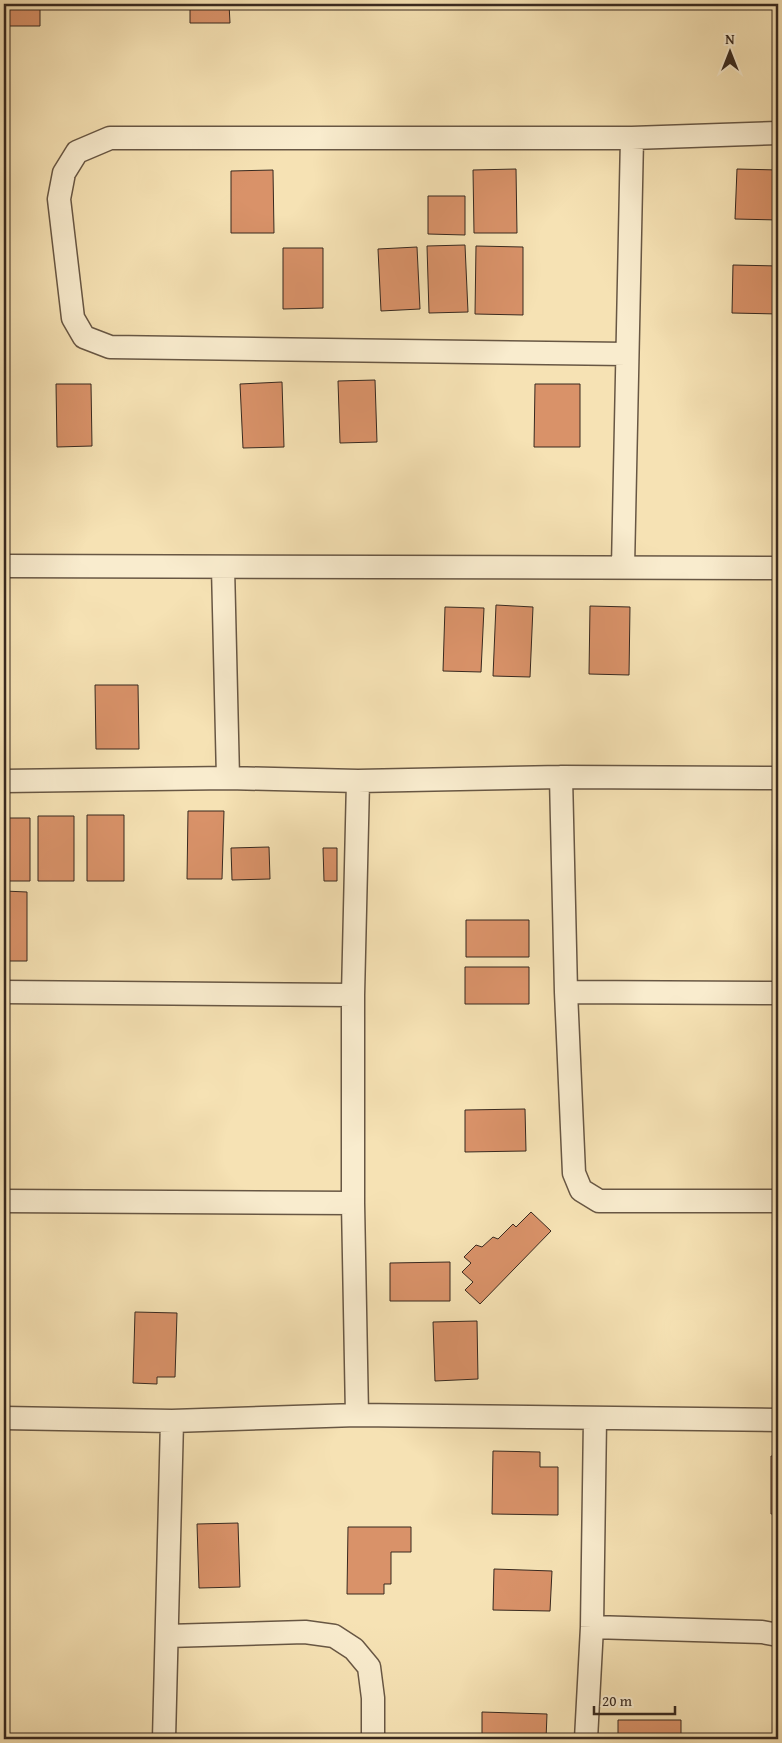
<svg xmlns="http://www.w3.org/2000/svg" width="782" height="1743" font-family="'Gentium Book Plus',serif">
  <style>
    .building { fill: #d99269; stroke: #38291f }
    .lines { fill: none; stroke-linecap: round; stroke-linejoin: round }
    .minor-casing { stroke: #685744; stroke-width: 25 }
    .minor { stroke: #f9ecce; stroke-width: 22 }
  </style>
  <rect width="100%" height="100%" fill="#f6e2b4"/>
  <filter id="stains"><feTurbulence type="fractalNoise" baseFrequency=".004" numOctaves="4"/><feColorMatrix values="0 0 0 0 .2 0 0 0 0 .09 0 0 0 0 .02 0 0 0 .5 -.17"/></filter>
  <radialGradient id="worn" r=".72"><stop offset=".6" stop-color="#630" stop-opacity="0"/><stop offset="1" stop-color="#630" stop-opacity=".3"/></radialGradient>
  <path class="building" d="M4,4H40V26H4Z
    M190,4H229L230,23H190Z
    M516,169L517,233H474L473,170Z
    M737,169L778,170V220L735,219Z
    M273,170L274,233H231V171Z
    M428,196H465V235L428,234Z
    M465,245L468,312L429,313L427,246Z
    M476,246L523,247V315L475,314Z
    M417,247L420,309L381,311L378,249Z
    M283,248H323V308L283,309Z
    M733,265L778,266V314L732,313Z
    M375,380L377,442L340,443L338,381Z
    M282,382L284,447L243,448L240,384Z
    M56,384H91L92,446L57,447Z
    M535,384H580V447H534Z
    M496,605L533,607L530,677L493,676Z
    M590,606L630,607L629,675L589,674Z
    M445,607L484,608L481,672L443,671Z
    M95,685H138L139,749H96Z
    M188,811H224L222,879H187Z
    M87,815H124V881H87Z
    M38,816H74V881H38Z
    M4,818H30V881H4Z
    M269,847L270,879L232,880L231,848Z
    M323,848H337V881H324Z
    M4,891L27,892V961H4Z
    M466,920H529V957H466Z
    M465,967H529V1004H465Z
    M525,1109L526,1151L465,1152V1110Z
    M531,1212L551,1231L480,1304L465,1290L473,1282L462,1272L471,1263L464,1257L476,1245L482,1247L493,1237L498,1239L513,1224L516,1227Z
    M450,1262V1301H390V1263Z
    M135,1312L177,1313L175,1377H157V1384L133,1383Z
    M477,1321L478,1379L435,1381L433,1322Z
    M493,1451L540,1452V1467H558V1515L492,1514Z
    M771,1456H778V1514H771Z
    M238,1523L240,1587L199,1588L197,1524Z
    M348,1527H411V1552H391V1584H384V1594H347Z
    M494,1569L552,1571L550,1611L493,1610Z
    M482,1712L547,1714L546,1739H482Z
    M618,1720H681V1739H618Z"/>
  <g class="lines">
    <defs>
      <path id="minor" d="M626,354L110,347L84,337L73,318L59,199L64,173L77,152L110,138H632L778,133
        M4,566L778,568
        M223,567L228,778
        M623,567L632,138
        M561,777L566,992L574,1173L581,1190L599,1201H778
        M4,781L228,778L358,781L561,777L778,778
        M4,992L353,995
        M566,992L778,993
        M4,1201L353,1203
        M357,1415L353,1203V995L358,781
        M4,1418L172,1421L357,1415L778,1420
        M592,1627L762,1632L778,1635
        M167,1636L305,1632L334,1636L354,1649L369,1667L373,1698V1739
        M164,1739L172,1421
        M586,1739L592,1627L595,1419"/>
    </defs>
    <use href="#minor" class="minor-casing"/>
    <use href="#minor" class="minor"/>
  </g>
  <rect width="782" height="1743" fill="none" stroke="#f6e2b4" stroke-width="20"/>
  <rect x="5" y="5" width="772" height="1733" fill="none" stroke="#38291f" stroke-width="2.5"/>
  <rect x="10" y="10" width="762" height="1723" fill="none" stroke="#38291f"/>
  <g transform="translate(730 52)" stroke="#f9ecce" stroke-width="4" paint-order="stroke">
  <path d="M0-4L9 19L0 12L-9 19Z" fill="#38291f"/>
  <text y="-8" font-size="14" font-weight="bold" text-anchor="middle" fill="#38291f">N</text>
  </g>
  <path d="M594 1706v8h81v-8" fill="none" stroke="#38291f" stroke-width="2.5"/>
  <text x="602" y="1706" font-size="15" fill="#38291f" stroke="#f9ecce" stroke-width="4" paint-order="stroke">20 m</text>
  <rect width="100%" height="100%" filter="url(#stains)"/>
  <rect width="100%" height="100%" fill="url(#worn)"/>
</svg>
